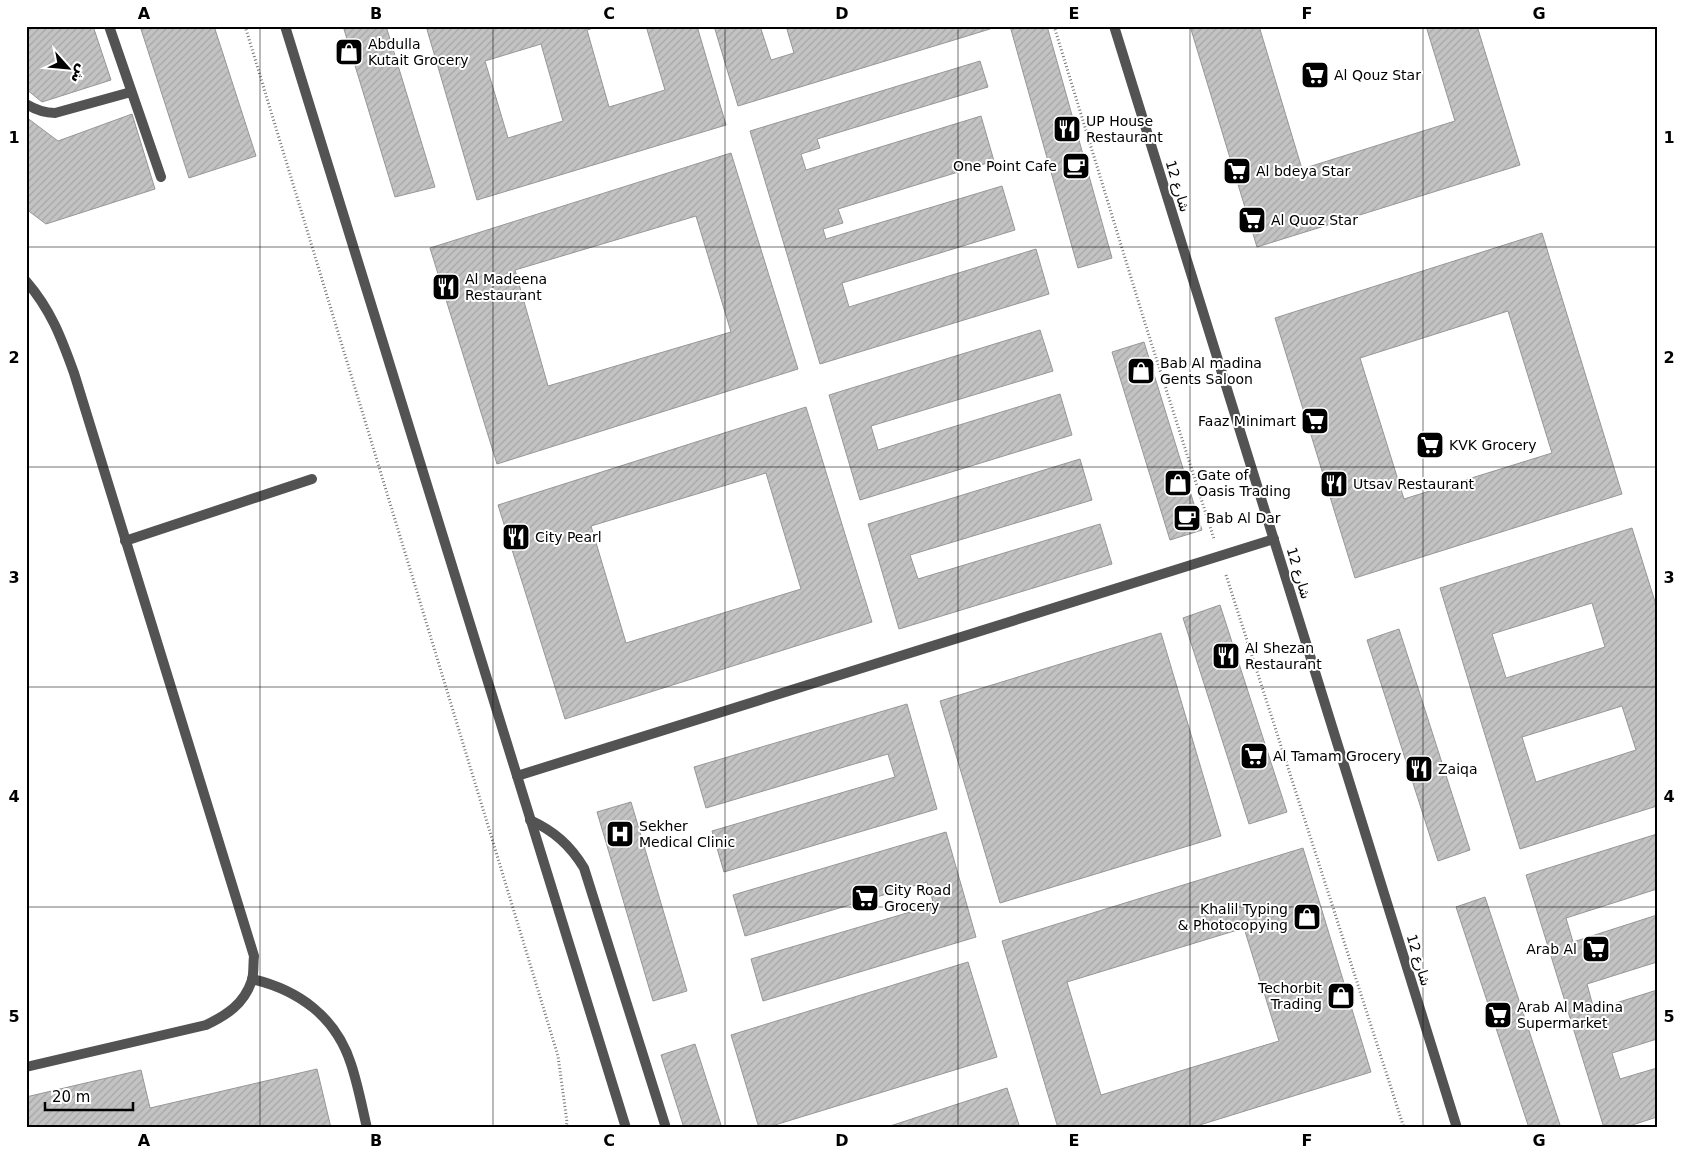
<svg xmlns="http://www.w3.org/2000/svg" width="1683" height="1154" font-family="'DejaVu Sans',Cairo,sans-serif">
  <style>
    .building { fill: url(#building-hatch); stroke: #979797; fill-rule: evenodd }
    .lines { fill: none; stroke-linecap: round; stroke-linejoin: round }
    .path { stroke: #757575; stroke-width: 3; stroke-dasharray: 1 2.5; stroke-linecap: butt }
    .lane { stroke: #535353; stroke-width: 10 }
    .street { stroke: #535353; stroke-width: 10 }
    .grid { fill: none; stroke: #000; stroke-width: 1; stroke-opacity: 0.55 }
    .labels { text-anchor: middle; stroke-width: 4; stroke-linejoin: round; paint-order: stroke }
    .poi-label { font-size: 14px; fill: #000; stroke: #fff; text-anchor: start }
    .street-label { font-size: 14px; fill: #000; stroke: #fff }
    .neatline { fill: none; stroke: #000; stroke-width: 2 }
    .grid-label { font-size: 16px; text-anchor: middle; font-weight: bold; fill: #000 }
  </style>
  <defs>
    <pattern id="building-hatch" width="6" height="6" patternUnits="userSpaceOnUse" patternTransform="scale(1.25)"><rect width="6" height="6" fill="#c3c3c3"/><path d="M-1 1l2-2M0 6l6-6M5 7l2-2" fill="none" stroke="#a6a6a6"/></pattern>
  </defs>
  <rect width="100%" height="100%" fill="#fff"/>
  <path class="building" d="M26,26H93L111,80L42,102L26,89Z
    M140,26H214L256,156L189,178Z
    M343,26H386L435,187L395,197Z
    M426,26H600L587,30L609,107L665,90L646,26H697L726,125L477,200ZM541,44L563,121L508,138L485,61Z
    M714,26H760L771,60L794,53L786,26H989L990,29L738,106Z
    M1010,26H1047L1112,258L1078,268Z
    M1190,26H1259L1302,169L1455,121L1426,26H1477L1520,165L1257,247Z
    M980,61L988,87L817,139L820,148L801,154L806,170L981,116L994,161L838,209L843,223L823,229L826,239L1002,186L1015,230L842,283L849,307L1036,249L1049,294L820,364L750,131Z
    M132,114L155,189L46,224L26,209V117L58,141Z
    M731,153L798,369L497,464L430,248ZM696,216L731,332L548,386L515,270Z
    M1542,233L1622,494L1355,578L1275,318ZM1508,311L1552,453L1404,499L1360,358Z
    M1040,330L1053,371L871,426L878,450L1060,394L1072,435L860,500L829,395Z
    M1144,342L1202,530L1170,540L1112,352Z
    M806,407L872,622L565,719L498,505ZM766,473L801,589L626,643L591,526Z
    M1080,459L1092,500L910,555L918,579L1100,524L1112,564L899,629L868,524Z
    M1632,528L1657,608V806L1520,849L1440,588ZM1592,603L1605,647L1506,678L1492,634ZM1622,706L1636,750L1536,782L1522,737Z
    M1220,605L1287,812L1249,824L1183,618Z
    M1399,629L1470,850L1438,861L1367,640Z
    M1161,633L1221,836L1000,903L940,701Z
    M907,704L937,809L724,872L712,831L895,777L888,754L706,808L694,767Z
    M631,802L687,991L653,1001L597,812Z
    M946,832L976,937L763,1001L751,959L934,905L927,882L745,936L733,895Z
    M1657,834V889L1566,918L1573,942L1657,915V962L1587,984L1594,1010L1657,990V1039L1612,1053L1620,1079L1657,1068V1117L1623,1128H1604L1526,875Z
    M1303,848L1371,1072L1190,1128H1058L1002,941ZM1244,928L1279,1041L1101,1095L1067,982Z
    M1485,897L1561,1128H1529L1456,907Z
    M968,962L997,1057L765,1128H759L731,1035Z
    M695,1044L722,1128H684L661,1055Z
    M317,1069L331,1128H26V1097L141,1070L150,1108Z
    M1007,1088L1020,1128H884Z"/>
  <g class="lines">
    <path class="path" d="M245,26L558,1056L567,1122L566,1128
      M1054,26L1144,320L1214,539
      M1226,575L1404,1128"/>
    <path class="lane" d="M125,541L312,479
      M517,776L1274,539
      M530,820C554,831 570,845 584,868L666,1128
      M252,979C299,990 336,1017 351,1064C358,1085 362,1107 367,1128"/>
    <path class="street" d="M109,26L161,177
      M285,26L626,1128
      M1114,26L1457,1128
      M26,104C36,110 44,113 55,113L131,92
      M26,281C51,310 61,337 74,373L254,956C253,964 254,973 252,980C244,1004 227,1015 206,1025L26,1067"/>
  </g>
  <path class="grid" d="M260,26V1128M493,26V1128M725,26V1128M958,26V1128M1190,26V1128M1423,26V1128M26,247H1657M26,467H1657M26,687H1657M26,907H1657"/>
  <defs>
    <symbol id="shop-square" viewBox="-11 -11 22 22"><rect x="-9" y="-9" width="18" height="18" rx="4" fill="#000" stroke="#fff"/><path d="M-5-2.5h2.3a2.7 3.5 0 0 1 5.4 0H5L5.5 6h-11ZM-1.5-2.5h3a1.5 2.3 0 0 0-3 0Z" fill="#fff"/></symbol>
    <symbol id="supermarket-square" viewBox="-11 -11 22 22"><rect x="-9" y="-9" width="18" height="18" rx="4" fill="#000" stroke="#fff"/><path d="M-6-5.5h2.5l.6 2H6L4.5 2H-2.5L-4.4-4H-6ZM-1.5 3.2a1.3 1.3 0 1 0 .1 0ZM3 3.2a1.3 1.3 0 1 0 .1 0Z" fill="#fff"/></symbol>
    <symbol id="restaurant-square" viewBox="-11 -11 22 22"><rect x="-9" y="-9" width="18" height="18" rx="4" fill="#000" stroke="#fff"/><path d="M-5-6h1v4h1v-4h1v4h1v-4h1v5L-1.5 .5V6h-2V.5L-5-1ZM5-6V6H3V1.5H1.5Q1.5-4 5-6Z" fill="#fff"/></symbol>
    <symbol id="cafe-square" viewBox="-11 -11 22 22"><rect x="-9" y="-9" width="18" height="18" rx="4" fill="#000" stroke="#fff"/><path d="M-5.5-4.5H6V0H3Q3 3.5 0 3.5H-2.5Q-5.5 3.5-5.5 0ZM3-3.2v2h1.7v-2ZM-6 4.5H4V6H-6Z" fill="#fff"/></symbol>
    <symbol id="hospital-square" viewBox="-11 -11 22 22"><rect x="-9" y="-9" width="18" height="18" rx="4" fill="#000" stroke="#fff"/><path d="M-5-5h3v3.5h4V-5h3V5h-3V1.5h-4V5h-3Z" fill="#fff"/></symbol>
  </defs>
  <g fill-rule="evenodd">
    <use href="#shop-square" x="333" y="36" width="32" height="32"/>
    <use href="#supermarket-square" x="1299" y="59" width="32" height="32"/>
    <use href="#restaurant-square" x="1051" y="113" width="32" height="32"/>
    <use href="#cafe-square" x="1060" y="150" width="32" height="32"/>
    <use href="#supermarket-square" x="1221" y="155" width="32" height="32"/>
    <use href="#supermarket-square" x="1236" y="204" width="32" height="32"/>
    <use href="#restaurant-square" x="430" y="271" width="32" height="32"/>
    <use href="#shop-square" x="1125" y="355" width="32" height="32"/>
    <use href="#supermarket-square" x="1299" y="405" width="32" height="32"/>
    <use href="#supermarket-square" x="1414" y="429" width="32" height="32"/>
    <use href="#shop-square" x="1162" y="467" width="32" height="32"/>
    <use href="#restaurant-square" x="1318" y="468" width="32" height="32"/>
    <use href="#cafe-square" x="1171" y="502" width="32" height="32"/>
    <use href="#restaurant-square" x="500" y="521" width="32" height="32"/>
    <use href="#restaurant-square" x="1210" y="640" width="32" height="32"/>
    <use href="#supermarket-square" x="1238" y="740" width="32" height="32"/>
    <use href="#restaurant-square" x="1403" y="753" width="32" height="32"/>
    <use href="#hospital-square" x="604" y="818" width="32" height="32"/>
    <use href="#supermarket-square" x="849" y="882" width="32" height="32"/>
    <use href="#shop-square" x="1291" y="901" width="32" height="32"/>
    <use href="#supermarket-square" x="1580" y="933" width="32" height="32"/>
    <use href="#shop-square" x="1325" y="980" width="32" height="32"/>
    <use href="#supermarket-square" x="1482" y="999" width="32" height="32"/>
  </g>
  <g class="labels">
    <g class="poi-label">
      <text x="368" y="49">Abdulla<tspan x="368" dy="16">Kutait Grocery</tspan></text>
      <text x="1334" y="80">Al Qouz Star</text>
      <text x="1086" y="126">UP House<tspan x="1086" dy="16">Restaurant</tspan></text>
      <text x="1057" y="171" text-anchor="end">One Point Cafe</text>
      <text x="1256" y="176">Al bdeya Star</text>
      <text x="1271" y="225">Al Quoz Star</text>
      <text x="465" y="284">Al Madeena<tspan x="465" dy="16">Restaurant</tspan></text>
      <text x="1160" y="368">Bab Al madina<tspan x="1160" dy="16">Gents Saloon</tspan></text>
      <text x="1296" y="426" text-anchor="end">Faaz Minimart</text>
      <text x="1449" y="450">KVK Grocery</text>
      <text x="1197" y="480">Gate of<tspan x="1197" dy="16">Oasis Trading</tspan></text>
      <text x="1353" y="489">Utsav Restaurant</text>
      <text x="1206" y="523">Bab Al Dar</text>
      <text x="535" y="542">City Pearl</text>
      <text x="1245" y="653">Al Shezan<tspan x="1245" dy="16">Restaurant</tspan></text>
      <text x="1273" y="761">Al Tamam Grocery</text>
      <text x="1438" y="774">Zaiqa</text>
      <text x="639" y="831">Sekher<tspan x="639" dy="16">Medical Clinic</tspan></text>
      <text x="884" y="895">City Road<tspan x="884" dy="16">Grocery</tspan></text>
      <text x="1288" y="914" text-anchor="end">Khalil Typing<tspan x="1288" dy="16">&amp; Photocopying</tspan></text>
      <text x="1577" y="954" text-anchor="end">Arab Al</text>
      <text x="1322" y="993" text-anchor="end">Techorbit<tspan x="1322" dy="16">Trading</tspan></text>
      <text x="1517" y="1012">Arab Al Madina<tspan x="1517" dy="16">Supermarket</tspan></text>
    </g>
    <g class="street-label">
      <text transform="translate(1178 186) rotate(73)" y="5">شارع 12</text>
      <text transform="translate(1299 573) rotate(73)" y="5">شارع 12</text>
      <text transform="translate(1419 960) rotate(73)" y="5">شارع 12</text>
    </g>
  </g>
  <rect width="1683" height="1154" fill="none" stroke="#ffffff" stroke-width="55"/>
  <g transform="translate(68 68) rotate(117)" stroke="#ffffff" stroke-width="4" paint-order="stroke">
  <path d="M0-4L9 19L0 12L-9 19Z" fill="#000000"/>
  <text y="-8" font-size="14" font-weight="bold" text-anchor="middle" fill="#000000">ش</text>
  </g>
  <path d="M45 1102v8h88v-8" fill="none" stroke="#000000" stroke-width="2.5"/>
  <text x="52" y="1102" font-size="15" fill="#000000" stroke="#ffffff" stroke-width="4" paint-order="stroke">20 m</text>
  <rect x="28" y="28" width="1628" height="1098" class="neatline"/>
  <g class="grid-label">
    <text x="144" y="19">A</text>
    <text x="376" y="19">B</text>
    <text x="609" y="19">C</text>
    <text x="842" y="19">D</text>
    <text x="1074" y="19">E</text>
    <text x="1307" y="19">F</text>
    <text x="1539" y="19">G</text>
    <text x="14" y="143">1</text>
    <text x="1669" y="143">1</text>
    <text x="14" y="363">2</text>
    <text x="1669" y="363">2</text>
    <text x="14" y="583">3</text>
    <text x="1669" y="583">3</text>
    <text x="14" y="802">4</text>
    <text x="1669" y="802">4</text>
    <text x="14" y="1022">5</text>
    <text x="1669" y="1022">5</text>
    <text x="144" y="1146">A</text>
    <text x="376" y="1146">B</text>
    <text x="609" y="1146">C</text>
    <text x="842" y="1146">D</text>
    <text x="1074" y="1146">E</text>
    <text x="1307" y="1146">F</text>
    <text x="1539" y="1146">G</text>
  </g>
</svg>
